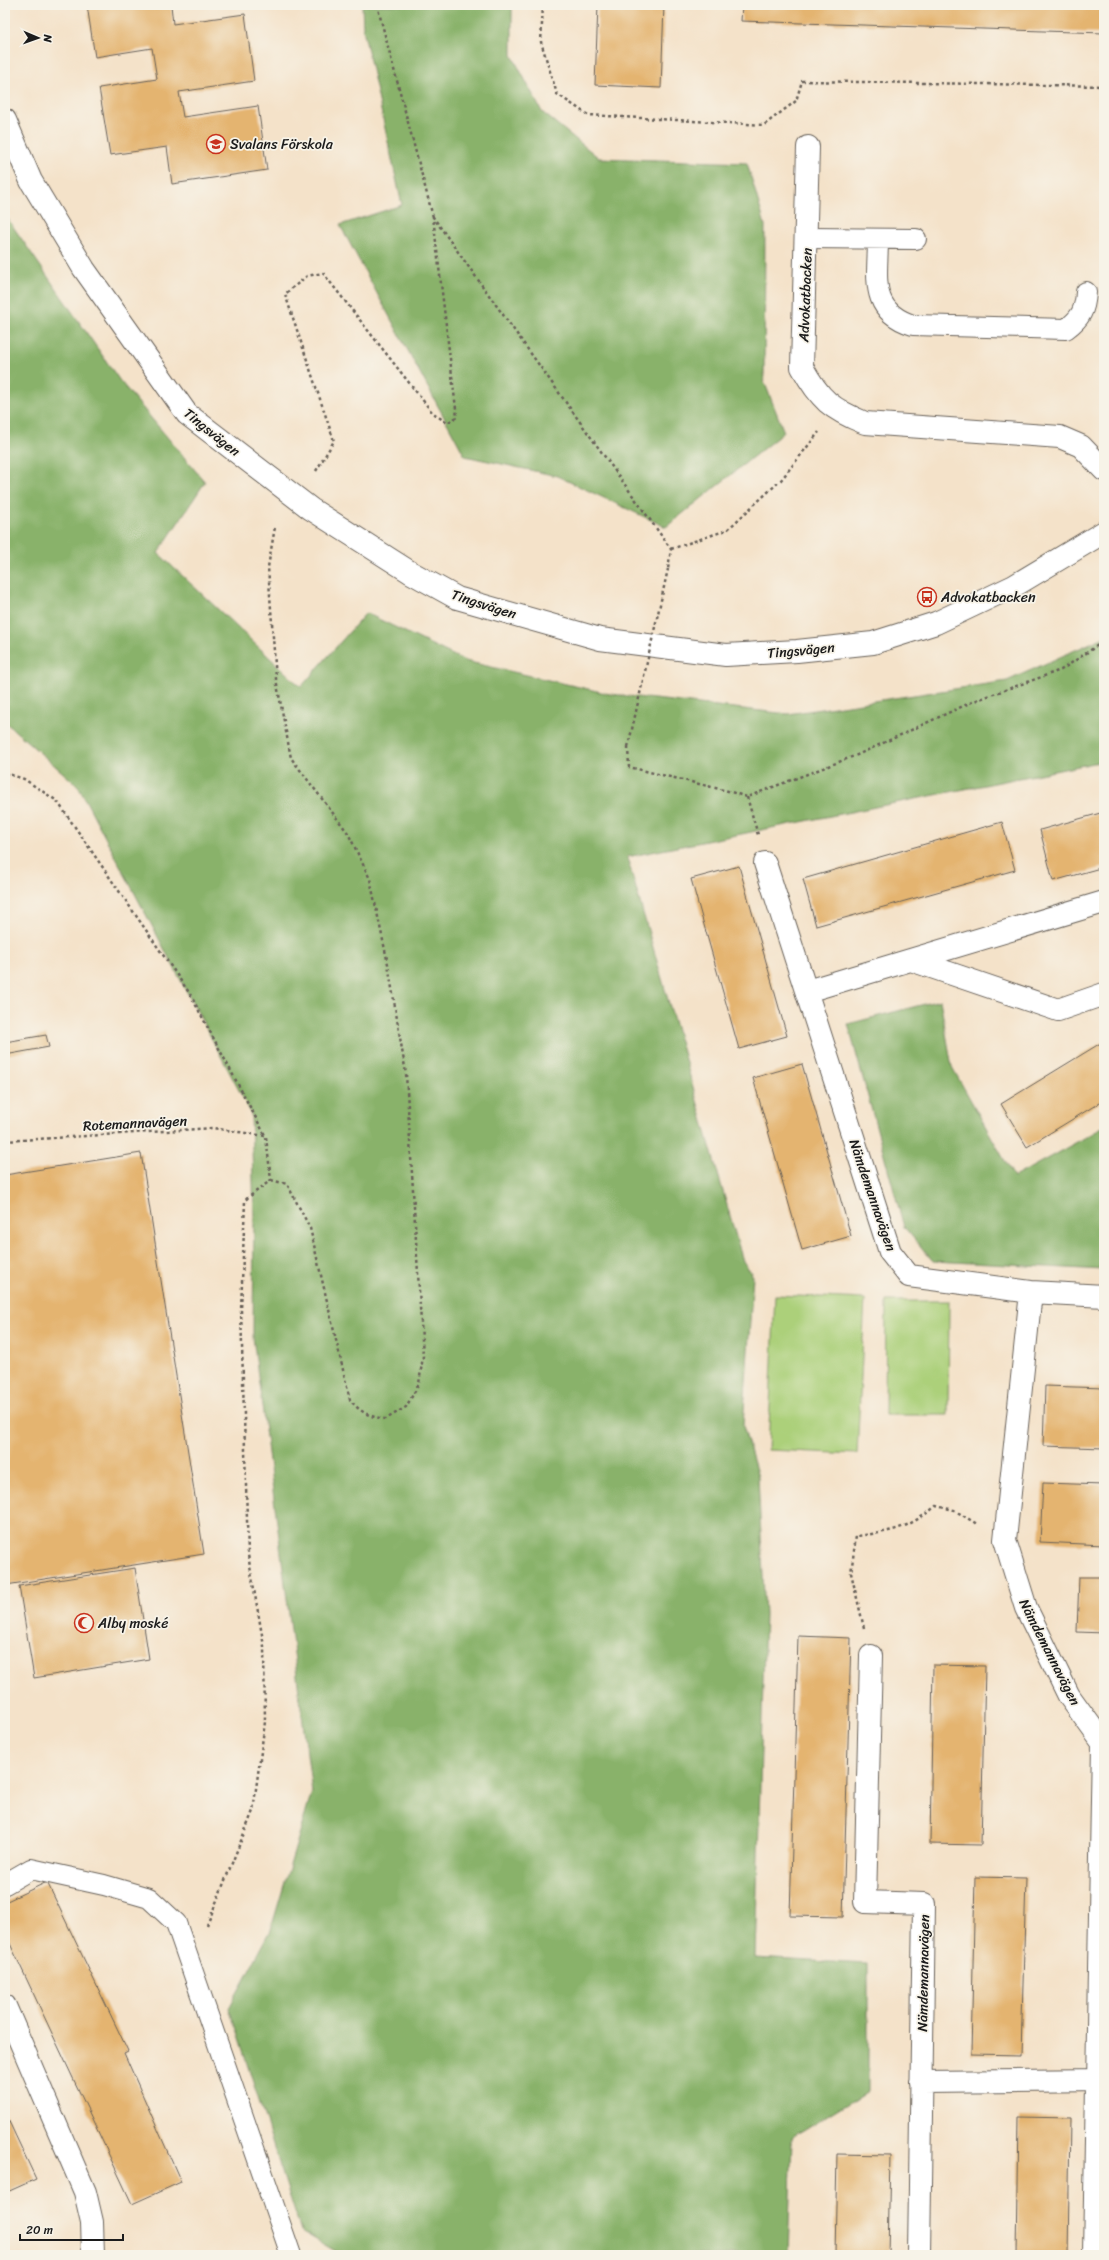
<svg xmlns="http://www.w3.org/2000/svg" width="1109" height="2260" font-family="Sriracha,sans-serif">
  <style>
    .green { fill: #acd07a; stroke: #64764b }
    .forest { fill: #89b26a; stroke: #526743 }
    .building { fill: #e4b470 }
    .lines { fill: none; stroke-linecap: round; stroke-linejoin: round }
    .service-casing { stroke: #686159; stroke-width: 22 }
    .minor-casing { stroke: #686159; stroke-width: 24 }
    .tertiary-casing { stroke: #686159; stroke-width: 24 }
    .path { stroke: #686159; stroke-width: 2.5; stroke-dasharray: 3 3; stroke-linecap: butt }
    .service { stroke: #fff; stroke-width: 20 }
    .minor { stroke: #fff; stroke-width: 22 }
    .tertiary { stroke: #fff; stroke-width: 22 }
    .path-bridge { stroke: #686159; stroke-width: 2.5; stroke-dasharray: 3 3; stroke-linecap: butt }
    .labels { text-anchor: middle; stroke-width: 3.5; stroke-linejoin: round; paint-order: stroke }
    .poi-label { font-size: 14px; fill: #1c1c1c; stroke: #f7f3e8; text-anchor: start }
    .street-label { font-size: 14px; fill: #1c1c1c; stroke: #f7f3e8 }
  </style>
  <rect width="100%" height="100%" fill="#f7f3e8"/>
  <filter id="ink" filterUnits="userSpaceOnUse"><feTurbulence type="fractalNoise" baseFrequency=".025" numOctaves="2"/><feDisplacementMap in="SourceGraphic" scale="8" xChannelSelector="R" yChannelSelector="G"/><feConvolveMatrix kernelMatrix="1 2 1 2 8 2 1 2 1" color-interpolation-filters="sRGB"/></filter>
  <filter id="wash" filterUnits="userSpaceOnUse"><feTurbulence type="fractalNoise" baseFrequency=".012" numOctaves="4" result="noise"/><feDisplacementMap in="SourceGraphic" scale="16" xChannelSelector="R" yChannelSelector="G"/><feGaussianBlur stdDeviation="0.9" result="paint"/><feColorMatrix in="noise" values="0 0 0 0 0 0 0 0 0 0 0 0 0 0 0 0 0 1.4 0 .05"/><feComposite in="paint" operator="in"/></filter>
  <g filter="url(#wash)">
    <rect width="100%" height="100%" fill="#f4e2c9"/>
    <path class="green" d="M775,1295L865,1299L857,1454L768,1450Z
      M886,1301H949L948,1415H885Z"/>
    <path class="forest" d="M362,5H512V55L542,112L599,158L747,163L765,225L764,381L784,432L666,527L557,476L465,456L340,225L402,205L363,29Z
      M5,215L120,381L205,482L158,553L301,687L366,613L465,661L610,694L788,714L1007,681L1104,637V761L627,857L743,1261L753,1276L743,1426L758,1477L765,1614L755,1958L868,1964V2091L792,2138L788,2255H342L301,2231L229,2008L270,1932L312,1792L253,1337L254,1217L251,1113L78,786L5,722Z
      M940,1000L952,1067L1014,1177L1104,1127V1270L933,1261L904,1227L848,1024Z"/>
    <g id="blocks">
      <path class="building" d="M87,5H171L173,24L245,14L254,81L179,92L183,117L258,106L267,170L172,184L167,147L110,155L99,88L157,79L152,48L95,57Z
        M598,5H664L661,88L595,85Z
        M742,5H1104V33L741,21Z
        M1104,812V867L1053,881L1040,830Z
        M1002,822L1015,870L816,926L803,879Z
        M739,866L787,1036L739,1049L691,879Z
        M46,1035L49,1047L5,1055V1042Z
        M1104,1041V1100L1027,1147L1001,1104Z
        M802,1064L851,1236L802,1250L753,1078Z
        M141,1153L204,1554L6,1585L5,1175Z
        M1045,1386L1104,1388V1448L1043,1446Z
        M1043,1483L1104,1485V1545L1040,1542Z
        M135,1568L149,1659L34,1678L19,1586Z
        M1079,1577H1104V1633L1077,1632Z
        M798,1636L851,1638L843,1917L790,1916Z
        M933,1665L985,1666L981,1845L930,1844Z
        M975,1877L1026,1878L1021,2055L971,2054Z
        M47,1882L128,2051L124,2053L181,2182L132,2204L5,1933V1902Z
        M5,2113L36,2179L5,2193Z
        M1019,2117L1070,2118L1068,2255H1017Z
        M837,2154L890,2155L888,2255H835Z"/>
    </g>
  </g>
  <g filter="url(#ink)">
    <use href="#blocks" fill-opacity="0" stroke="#686159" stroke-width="1"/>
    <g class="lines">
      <defs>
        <path id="service" d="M807,238L916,239
          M878,239C878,277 868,311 913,325L1066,329C1081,318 1085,310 1086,292
          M5,1884L31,1869L104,1885L149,1898L176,1923L291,2255"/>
        <path id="minor" d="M808,147L802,367C820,400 831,409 865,423L1060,437L1081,446L1104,470
          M765,863L890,1252L909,1276L1031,1292L1104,1296
          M911,960L1058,1010L1104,994
          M807,991L1104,902
          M1031,1292L1005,1540L1026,1608L1069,1696L1103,1743L1094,2255
          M871,1656L865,1902L924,1904L919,2255
          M5,2006L85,2192L92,2222L93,2255
          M921,2082L1104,2080"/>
        <path id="tertiary" d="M5,120L31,181L84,269L187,414L311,509L410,572L457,598L600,639L726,655L797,651L873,643L936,623L1014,586L1104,532"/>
      </defs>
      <use href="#service" class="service-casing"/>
      <use href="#minor" class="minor-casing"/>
      <use href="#tertiary" class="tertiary-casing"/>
      <path class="path" d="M377,5L433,217
        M543,5L541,42L557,94L588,115L764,125L796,101L802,81L1104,86
        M316,471L334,441L285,294L307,276L323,273L432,412L447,423L457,417L433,217L671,549L668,569
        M671,549L727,530L781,480L819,432
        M628,747L629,767L728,791L747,797L857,755L974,701L1061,670L1104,641
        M5,773L24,779L57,801L190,994L266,1137L271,1180L245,1200L241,1310L248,1555L264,1646L265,1722L253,1811L207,1925
        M747,797L758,835
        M5,1141L213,1128L265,1136
        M271,1180L287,1184L310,1228L350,1400C361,1413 370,1417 386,1419L406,1407L419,1384L423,1356L406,1074L388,964L370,879L348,833L291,758L276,679L268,567L275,527
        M864,1628L851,1573L856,1536C891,1532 908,1529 936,1506L954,1510L977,1524"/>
      <use href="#service" class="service"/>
      <use href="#minor" class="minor"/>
      <use href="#tertiary" class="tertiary"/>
      <path class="path-bridge" d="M628,747L668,569"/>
    </g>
  </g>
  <defs>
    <symbol id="school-ring" viewBox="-11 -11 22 22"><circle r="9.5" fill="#f7f3e8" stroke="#c8321e" stroke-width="1.5"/><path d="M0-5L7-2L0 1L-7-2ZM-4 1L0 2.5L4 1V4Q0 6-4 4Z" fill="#c8321e"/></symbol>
    <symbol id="bus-ring" viewBox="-11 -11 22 22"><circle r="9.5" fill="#f7f3e8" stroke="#c8321e" stroke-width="1.5"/><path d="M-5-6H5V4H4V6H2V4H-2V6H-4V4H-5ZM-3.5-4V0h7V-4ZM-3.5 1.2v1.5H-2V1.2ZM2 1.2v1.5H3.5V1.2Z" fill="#c8321e"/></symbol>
    <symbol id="mosque-ring" viewBox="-11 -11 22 22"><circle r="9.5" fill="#f7f3e8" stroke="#c8321e" stroke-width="1.5"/><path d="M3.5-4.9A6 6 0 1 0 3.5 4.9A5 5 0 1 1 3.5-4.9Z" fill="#c8321e"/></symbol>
  </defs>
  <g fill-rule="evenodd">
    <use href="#school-ring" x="205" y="133" width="22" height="22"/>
    <use href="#bus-ring" x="916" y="586" width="22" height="22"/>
    <use href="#mosque-ring" x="73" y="1612" width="22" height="22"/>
  </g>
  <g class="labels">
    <g class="poi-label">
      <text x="230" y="149">Svalans Förskola</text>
      <text x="941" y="602">Advokatbacken</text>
      <text x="98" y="1628">Alby moské</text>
    </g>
    <g class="street-label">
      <text transform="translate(805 295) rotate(-88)" y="5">Advokatbacken</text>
      <text transform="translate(212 432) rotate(39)" y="5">Tingsvägen</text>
      <text transform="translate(484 604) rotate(18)" y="5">Tingsvägen</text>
      <text transform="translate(801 650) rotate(-5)" y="5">Tingsvägen</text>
      <text transform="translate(135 1123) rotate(-3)" y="5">Rotemannavägen</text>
      <text transform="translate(873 1195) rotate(71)" y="5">Nämdemannavägen</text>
      <text transform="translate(1050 1652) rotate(63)" y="5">Nämdemannavägen</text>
      <text transform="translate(923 1973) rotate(-89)" y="5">Nämdemannavägen</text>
    </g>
  </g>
  <rect width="1109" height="2260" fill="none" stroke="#f7f3e8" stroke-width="20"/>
  <g transform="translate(38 38) rotate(92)" stroke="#f7f3e8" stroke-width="3" paint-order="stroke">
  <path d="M0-3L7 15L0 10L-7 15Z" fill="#1c1c1c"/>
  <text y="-6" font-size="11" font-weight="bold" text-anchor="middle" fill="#1c1c1c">N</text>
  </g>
  <path d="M20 2234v6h103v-6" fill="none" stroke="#1c1c1c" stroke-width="2"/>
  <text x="26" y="2234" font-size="12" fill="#1c1c1c" stroke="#f7f3e8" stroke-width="3" paint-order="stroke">20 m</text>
</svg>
